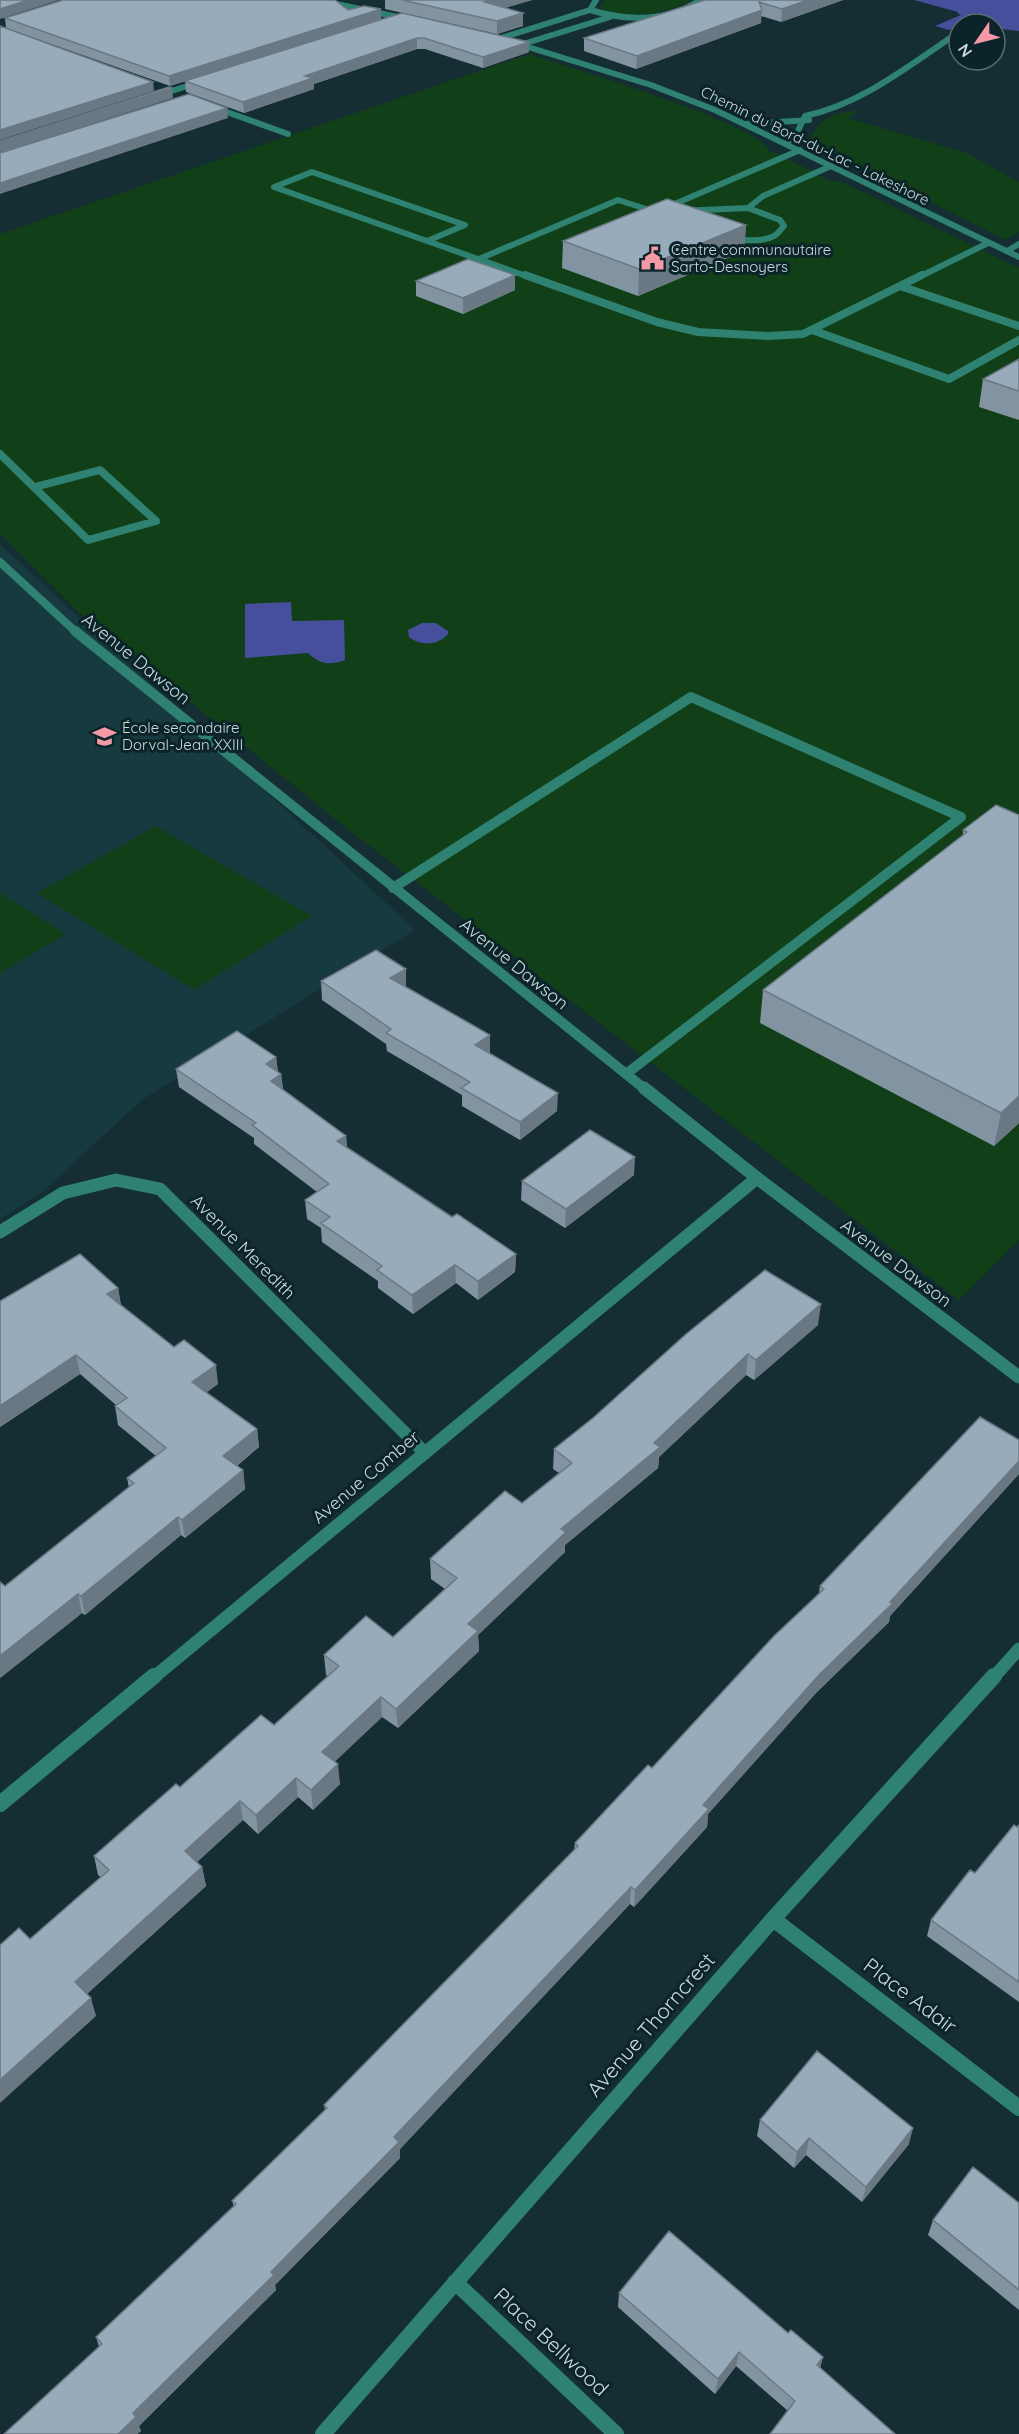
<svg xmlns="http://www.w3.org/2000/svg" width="1019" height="2434" font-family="Quicksand,sans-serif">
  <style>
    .built { fill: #163a40 }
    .green { fill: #103f18 }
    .water { fill: #454f9c }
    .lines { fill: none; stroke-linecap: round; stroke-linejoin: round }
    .service-far2 { stroke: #2f8171; stroke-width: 6 }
    .service-far1 { stroke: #2f8171; stroke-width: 8 }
    .service { stroke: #2f8171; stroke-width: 10 }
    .minor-far4 { stroke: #2f8171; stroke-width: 6 }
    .minor-far3 { stroke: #2f8171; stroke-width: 8 }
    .minor-far2 { stroke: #2f8171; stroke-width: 10 }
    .minor-far1 { stroke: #2f8171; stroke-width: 13 }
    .minor { stroke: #2f8171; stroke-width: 16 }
    .tertiary { stroke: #2f8171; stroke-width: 6 }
    .wall { fill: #8293a1 }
    .shaded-wall { fill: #6a7883 }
    .building { fill: #97abbb; stroke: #6a7883; stroke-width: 1.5 }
    .labels { text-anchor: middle; stroke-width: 6; stroke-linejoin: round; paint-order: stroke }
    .far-street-label { font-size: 15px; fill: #cbdadc; stroke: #0b2429 }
    .far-poi-label { font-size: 15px; fill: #cbdadc; stroke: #0b2429; text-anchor: start }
    .street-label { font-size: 18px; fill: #cbdadc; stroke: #0b2429 }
    .near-street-label { font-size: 21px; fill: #cbdadc; stroke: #0b2429 }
  </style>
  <rect width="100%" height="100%" fill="#152e33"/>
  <path class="built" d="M0,544L415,930L143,1099L40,1194L0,1219Z"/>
  <path class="green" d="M606,0H691C670,15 623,19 600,8L601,4Z
    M529,54C561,65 767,126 770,152H774L829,180L842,182L1019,268V1240L959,1300L354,834L77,611L0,533V234Z
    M855,111L858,112L848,118L967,153L1019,182V232L1005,240L811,141C813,122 836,111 855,111Z
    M156,826L312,916L194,990L37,893Z
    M0,893L66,934L0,973Z"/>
  <path class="water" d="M914,0H1019V31L995,28V24H982L972,20L949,30L935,26L961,15L957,13L958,12Z
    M291,602L292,621L344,620L345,660C329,666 320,664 308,653L245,658V604Z
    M422,623H436L448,631V634C438,646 420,646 409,637L408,630Z"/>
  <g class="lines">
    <path class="service-far2" d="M747,124L809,120
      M787,143L797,133L805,116C862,104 911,64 959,32
      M312,172L465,225L427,241L274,187Z
      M748,208L780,220L784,226C781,229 778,234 774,236C745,251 684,223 656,212Z
      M748,208L763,196L831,166
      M427,241L529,277
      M479,259L618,200L656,212L800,150
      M919,277L988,243"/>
    <path class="service-far1" d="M525,275L657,322L698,332L768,336L803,334L922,275
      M903,287L1019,326
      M812,330L949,379L1019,340
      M0,454L88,540L156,521L100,470L35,487"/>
    <path class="service" d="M393,888L691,697L961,817L626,1074"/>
    <path class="minor-far4" d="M596,0L590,10C627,21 667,22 700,0
      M498,39L590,10
      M520,45L610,17
      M159,95L200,82
      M213,107L288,134
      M1007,251L1019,244"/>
    <path class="minor-far3" d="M0,562L76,632"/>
    <path class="minor-far2" d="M75,631L646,1090"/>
    <path class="minor-far1" d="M644,1088L757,1178L1019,1377
      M0,1232L63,1193L116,1180L160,1189L424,1452
      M153,1678L757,1178
      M993,1678L1019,1649"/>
    <path class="minor" d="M0,1804L154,1676
      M773,1919L1019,2108
      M455,2282L616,2434
      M323,2434L773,1919L994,1676"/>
    <path class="tertiary" d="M318,0L407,19
      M515,43L651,85L715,110L1019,257"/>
  </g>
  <path class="wall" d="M385,0H532L505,8L523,13V26L497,34L385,9Z
    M705,0H843L781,22L761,16V23L636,69L584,51V38Z
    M381,9V19L402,13L529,52L483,68L425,49H417L314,84V89L244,113L186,92L185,81L170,86L6,28L5,18Z
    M746,225L744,251L638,296L562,268L563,241Z
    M515,275V290L463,314L416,296V281Z
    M1019,359V420L979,407L983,379Z
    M1019,815V1123L994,1146L760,1023L763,990L963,836V830Z
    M321,981L406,988L490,1053L557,1111L520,1140L462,1106V1095L387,1051L386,1044L322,1000Z
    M276,1057L278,1072L281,1074L283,1089L346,1136L347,1147L452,1217L516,1254L515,1272L478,1300L456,1283L413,1314L378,1288V1281L322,1242L321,1228L307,1219L305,1200L317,1192L254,1144V1138L179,1087L176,1069Z
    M634,1175L565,1228L521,1200L522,1181Z
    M118,1288L121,1305L218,1384L206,1392L257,1429L259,1447L237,1466L243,1470L245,1489L185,1538L181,1535L85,1615L82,1613L0,1678V1582L5,1586L129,1488L127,1478L156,1456L118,1425L115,1406L116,1405L80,1374L0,1427V1301Z
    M818,1325L754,1380L746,1375L659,1457L658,1468L565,1545V1552L478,1635L479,1651L398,1728L382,1717L334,1762L340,1784L313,1810L298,1797L258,1834L243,1820L197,1862L202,1867L206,1886L87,1994L96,2016L30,1939L101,1877L98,1875L94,1856L180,1787L274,1725L328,1676L326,1675L324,1655L393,1637L445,1589L431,1579L430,1559L522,1503L559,1473L553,1469L554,1449L593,1418Z
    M1019,1440V1474L890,1616L889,1622L816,1693L708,1814L707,1827L634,1907L630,1904L400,2149V2158L275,2285L276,2290L139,2426L141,2431L137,2434H4L99,2347L96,2337L234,2207L232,2201L325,2110L324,2105L574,1850L575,1843L652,1768L819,1593L820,1586Z
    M1019,1825V2002L927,1936L931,1920Z
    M760,2120L909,2144L862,2202L806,2155L794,2168L757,2136Z
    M1019,2203V2310L928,2235L933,2220Z
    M619,2293L788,2333L823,2357L820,2368L788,2411L736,2366L715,2394L618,2307Z"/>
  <path class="shaded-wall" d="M28,0H59L0,19V9Z
    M489,0H532L484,14V2Z
    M808,0H843L781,22L782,9Z
    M381,9V19L170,86L169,76Z
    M762,10L761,23L636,69L637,56Z
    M523,13V26L497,34V21Z
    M417,38V49L314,84V89L244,113L243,102L305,76Z
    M529,42V52L483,68V57Z
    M153,82L154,91L0,140V130Z
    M172,88L173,98L0,153V142Z
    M227,108L228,118L0,194V183Z
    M746,225L744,251L638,296L639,269Z
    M515,275V290L463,314V298Z
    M406,969V988L390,978Z
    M490,1035V1053L475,1064V1045Z
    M276,1057L278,1075L266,1064Z
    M281,1074L283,1093L271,1081Z
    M558,1093L557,1111L520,1140V1122Z
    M1019,1096V1123L994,1146L1001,1113Z
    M346,1136L347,1154L337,1141Z
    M635,1157L634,1175L565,1228L566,1209Z
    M516,1254L515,1272L478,1300V1281Z
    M455,1265L456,1283L413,1314L412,1295Z
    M118,1288L121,1306L107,1294Z
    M821,1304L818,1325L754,1380L756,1360Z
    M748,1354L746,1375L659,1457L658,1468L565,1545V1552L478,1635L479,1651L398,1728L396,1709L468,1624L561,1529Z
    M76,1355L80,1374L0,1427V1406Z
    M216,1365L218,1384L195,1401L192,1382Z
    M257,1429L259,1447L226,1474L223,1456Z
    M1019,1461V1474L890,1616L889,1622L816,1693L708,1814L707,1827L634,1907L635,1890L703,1805L819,1675L890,1602Z
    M243,1470L245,1489L185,1538L182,1520Z
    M178,1517L181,1535L85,1615L81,1596Z
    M78,1594L82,1613L0,1678V1656Z
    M381,1697L382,1717L324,1772L322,1752Z
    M338,1764L340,1784L313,1810L311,1790Z
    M296,1778L298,1797L258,1834L256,1815Z
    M240,1801L243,1820L188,1869L185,1851Z
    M202,1867L206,1886L80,2000L75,1982Z
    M631,1887L630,1904L400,2149V2158L275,2285L276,2290L139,2426L141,2431L137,2434H118L133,2413L271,2272L394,2137Z
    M91,1998L96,2016L0,2103V2080Z
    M913,2128L909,2144L862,2202L866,2187Z
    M809,2138L806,2155L794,2168L797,2152Z
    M739,2352L736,2366L715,2394L718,2379Z
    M823,2357L819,2372L817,2365Z"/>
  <path class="building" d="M0,0H28L0,9Z
    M63,0H335L348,10L364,6L381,9L169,76L5,18Z
    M402,0H489L484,2L523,13L497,21Z
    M705,0H808L782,9L759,2L762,10L637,56L584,38Z
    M402,13L529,42L483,57L424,38H417L305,76L313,78L243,102L185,81Z
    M0,26L153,82L0,130Z
    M169,87L172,88L0,142V141Z
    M189,94L227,108L0,183V153Z
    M667,199L746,225L639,269L563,241Z
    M468,259L515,275L463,298L416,281Z
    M1019,359V391L983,379Z
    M996,805L1019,815V1096L1001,1113L763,990L967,832L963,830Z
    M376,950L406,969L390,978L490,1035L475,1045L558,1093L520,1122L461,1088L470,1082L386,1033L391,1029L321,981Z
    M237,1031L276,1057L266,1064L281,1074L271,1081L346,1136L337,1141L452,1217L457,1214L516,1254L478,1281L455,1265L412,1295L377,1270L382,1266L321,1223L330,1217L305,1200L329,1184L252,1125L256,1123L176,1069Z
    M590,1130L635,1157L566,1209L522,1181Z
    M80,1254L118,1288L107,1294L174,1347L184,1340L216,1365L192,1382L257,1429L223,1456L243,1470L182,1520L178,1517L81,1596L78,1594L0,1656V1582L5,1586L134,1483L127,1478L166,1448L115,1406L127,1398L76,1355L0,1406V1301Z
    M765,1270L821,1304L756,1360L748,1354L654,1443L660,1447L561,1529L566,1532L468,1624L478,1631L396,1709L381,1697L322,1752L338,1764L311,1790L296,1778L256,1815L240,1801L185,1851L202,1867L75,1982L91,1998L0,2080V1945L19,1928L30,1939L109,1870L94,1856L176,1784L180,1787L261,1715L274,1725L339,1666L324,1655L366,1616L393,1637L457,1578L430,1559L505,1491L522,1503L572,1463L554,1449L593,1418L685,1335Z
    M980,1417L1019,1440V1461L890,1602L893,1603L819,1675L703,1805L709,1809L635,1890L631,1887L394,2137L399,2142L271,2272L274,2275L133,2413L136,2417L118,2434H4L102,2344L96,2337L236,2204L232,2201L327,2108L324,2105L578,1846L575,1843L648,1765L652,1768L774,1636L824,1589L820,1586Z
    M1014,1825L1017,1827L1019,1825V1982L931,1920L970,1870L975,1873Z
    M817,2051L913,2128L866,2187L809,2138L797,2152L760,2120Z
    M973,2167L1019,2203V2290L933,2220Z
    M669,2231L788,2333L791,2330L823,2357L817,2365L895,2434H770L795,2401L739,2352L718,2379L619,2293Z"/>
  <defs>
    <symbol id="civic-bare" viewBox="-9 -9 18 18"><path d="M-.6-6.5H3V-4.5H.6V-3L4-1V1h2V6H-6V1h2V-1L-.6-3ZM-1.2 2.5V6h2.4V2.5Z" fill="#f49aa6" stroke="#0b2429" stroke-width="2.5" paint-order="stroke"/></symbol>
    <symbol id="school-bare" viewBox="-9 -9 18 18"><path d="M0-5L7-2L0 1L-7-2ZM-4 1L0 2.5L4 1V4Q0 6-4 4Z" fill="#f49aa6" stroke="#0b2429" stroke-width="2.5" paint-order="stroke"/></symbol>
  </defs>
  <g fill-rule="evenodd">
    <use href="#civic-bare" x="636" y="242" width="33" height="33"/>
    <use href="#school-bare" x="88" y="720" width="33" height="33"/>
  </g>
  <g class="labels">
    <g class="far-street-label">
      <text transform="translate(815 146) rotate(26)" y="5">Chemin du Bord-du-Lac - Lakeshore</text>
    </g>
    <g class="far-poi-label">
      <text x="671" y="255">Centre communautaire<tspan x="671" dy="17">Sarto-Desnoyers</tspan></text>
      <text x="122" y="733">École secondaire<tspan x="122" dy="17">Dorval-Jean XXIII</tspan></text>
    </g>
    <g class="street-label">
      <text transform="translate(136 659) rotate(39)" y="6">Avenue Dawson</text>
      <text transform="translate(514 964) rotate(39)" y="6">Avenue Dawson</text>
      <text transform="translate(243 1247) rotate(45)" y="6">Avenue Meredith</text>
      <text transform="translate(896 1263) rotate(37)" y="6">Avenue Dawson</text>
      <text transform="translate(366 1477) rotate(-40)" y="6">Avenue Comber</text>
    </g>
    <g class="near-street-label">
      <text transform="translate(910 1996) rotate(37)" y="7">Place Adair</text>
      <text transform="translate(651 2025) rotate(-49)" y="7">Avenue Thorncrest</text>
      <text transform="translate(551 2342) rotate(43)" y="7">Place Bellwood</text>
    </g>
  </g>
  <g transform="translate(977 42) rotate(235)"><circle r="28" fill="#0b2429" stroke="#586d71" stroke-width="1.5"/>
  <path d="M0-4.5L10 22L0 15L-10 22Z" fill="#f49aa6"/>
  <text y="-9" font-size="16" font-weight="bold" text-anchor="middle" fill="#cbdadc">N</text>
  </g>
</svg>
